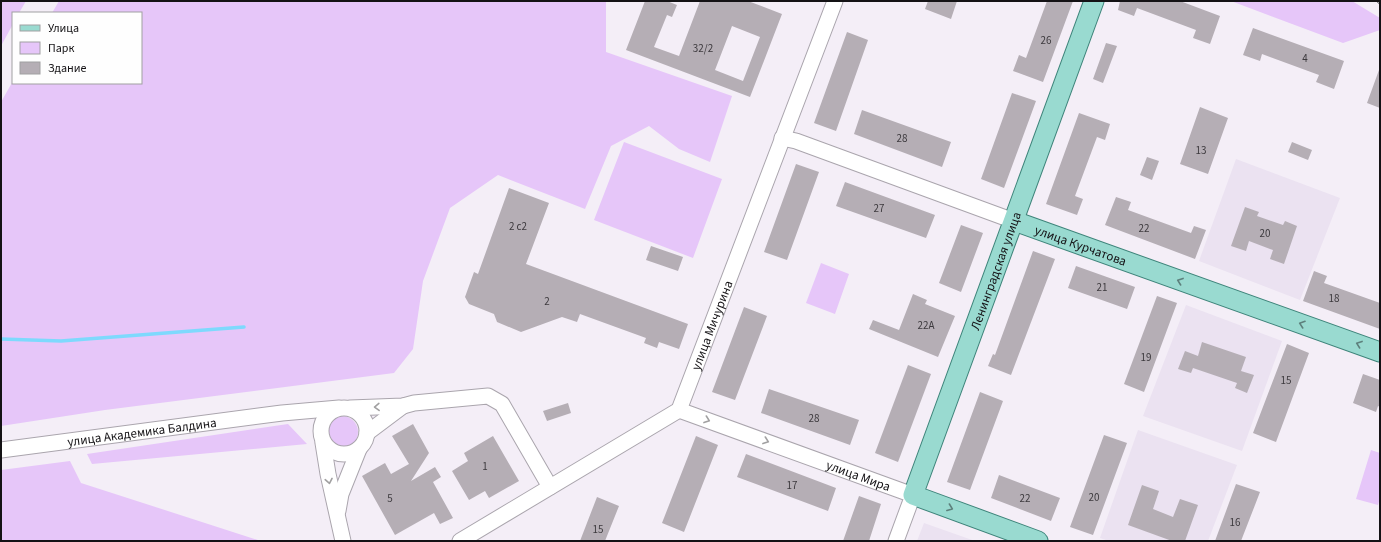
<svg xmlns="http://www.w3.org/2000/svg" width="1381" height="542" font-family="'Source Sans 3',sans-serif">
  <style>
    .built { fill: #ebe2f1 }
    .green { fill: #e6c6f9 }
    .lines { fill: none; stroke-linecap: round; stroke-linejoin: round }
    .stream { stroke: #7ed9fd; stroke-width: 3.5 }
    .building { fill: #b5aeb5; fill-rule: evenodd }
    .minor-casing { stroke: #aaa5ad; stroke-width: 17 }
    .major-casing { stroke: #3e847a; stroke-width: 21 }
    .minor { stroke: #fff; stroke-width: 15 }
    .major { stroke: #99dad0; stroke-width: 19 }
    .rail-casing { stroke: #3e3c40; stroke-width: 4.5 }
    .rail { stroke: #fefefe; stroke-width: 3; stroke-dasharray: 9; stroke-linecap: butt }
    .oneway { stroke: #5d807c }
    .oneway2 { stroke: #a1a0a1 }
    .labels { text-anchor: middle; stroke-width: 3; stroke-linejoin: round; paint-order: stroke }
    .number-label { font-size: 11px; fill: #3c393d }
    .street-label { font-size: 13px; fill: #141215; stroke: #fefefe }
  </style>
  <rect width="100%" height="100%" fill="#f4eef7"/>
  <path class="built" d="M1236,159L1340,198L1300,300L1199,261Z
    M1186,305L1282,341L1242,451L1143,416Z
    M1138,430L1237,465L1208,541H1109L1100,538Z
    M924,523L975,541H917Z"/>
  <path class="green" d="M1,1H26L19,13H13V24L1,46Z
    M59,1H606V52L732,96L710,162L679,149L649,126L611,146L585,209L498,175L450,208L423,281L413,349L394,373L105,410L1,426V102L13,81V83H141V13H52Z
    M1231,1H1352L1380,18V30L1343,43Z
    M624,142L722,179L693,258L594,220Z
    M821,263L849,274L835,314L806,303Z
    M326 432a16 16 0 1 1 32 0a16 16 0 1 1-32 0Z
    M288,424L307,444L92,464L87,454Z
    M1371,450L1380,453V498L1378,505L1356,499Z
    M70,461L81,483L261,541H1V470Z"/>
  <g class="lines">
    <path class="stream" d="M1,339L61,341L244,327"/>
  </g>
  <path class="building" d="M645,1H667L677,5L672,17L667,15L654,47L679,56L700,1H748L782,14L750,97L626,50ZM732,26L760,37L743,81L715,70Z
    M928,1H957L951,19L925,9Z
    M1047,1H1073L1043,82L1013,71L1019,55L1026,58Z
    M1120,1H1180L1220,16L1210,44L1193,38L1196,30L1137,8L1134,16L1118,10Z
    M1253,28L1344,61L1334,89L1316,82L1319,75L1262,54L1260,61L1243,55Z
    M847,32L868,40L836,131L814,123Z
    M1106,43L1117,46L1103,83L1093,79Z
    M1379,70L1380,71V108L1367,103Z
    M1012,93L1036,101L1004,188L981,179Z
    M1200,107L1228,118L1208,174L1180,164Z
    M862,110L951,142L942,167L854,134Z
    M1079,113L1110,124L1105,140L1097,137L1075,196L1083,199L1077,215L1046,204Z
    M1292,142L1312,150L1308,160L1288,152Z
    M1147,157L1159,161L1152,180L1140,175Z
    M796,164L819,172L787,260L764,252Z
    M845,182L935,215L926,238L836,206Z
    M509,188L549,203L526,264L688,324L679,349L659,342L657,348L644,343L646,338L580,314L577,322L562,317L521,332L497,322L494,314L469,304L465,297L474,272L478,274Z
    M1116,197L1131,202L1128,210L1191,233L1194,226L1206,230L1195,259L1105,225Z
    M1245,207L1259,212L1257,216L1283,225L1285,221L1297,226L1284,264L1270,259L1273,250L1249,241L1246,251L1231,246Z
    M961,225L983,233L961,292L939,283Z
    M651,246L683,257L678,271L646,260Z
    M1033,251L1055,259L1011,375L988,366L993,354L995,355Z
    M1076,266L1135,287L1127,309L1068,288Z
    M1314,271L1327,276L1324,283L1380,303V329L1303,301Z
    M913,294L927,300L925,304L955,316L938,357L869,329L873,320L899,330Z
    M1157,296L1177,303L1144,392L1124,384Z
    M744,307L767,316L735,400L712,392Z
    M1202,342L1246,357L1241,371L1254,375L1247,393L1235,388L1237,383L1193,368L1191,373L1178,369L1185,351L1198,356Z
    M1287,344L1309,353L1276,442L1253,433Z
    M908,365L931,374L898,462L875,453Z
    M1363,374L1380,380V407L1378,406L1376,412L1353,403Z
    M769,389L859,420L850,445L761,413Z
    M980,392L1003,401L970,490L947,482Z
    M568,403L571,413L547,421L543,411Z
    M413,424L429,453L411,481L435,467L441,477L433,482L453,518L440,524L434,513L395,535L362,476L385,463L391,474L409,464L392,436Z
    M1104,435L1127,443L1093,535L1070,527Z
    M493,436L519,481L489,498L485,491L469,500L452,471L468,461L464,453Z
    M696,436L718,445L684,532L662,523Z
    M746,454L836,488L828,511L737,477Z
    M999,475L1060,498L1051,521L991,498Z
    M1236,484L1260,492L1255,505L1241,541H1215Z
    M1142,485L1159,491L1153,509L1173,517L1180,499L1198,505L1185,541H1172L1128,525Z
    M859,496L881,504L869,541H843Z
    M597,497L619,506L605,541H580Z"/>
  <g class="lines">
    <defs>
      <g id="minor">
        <path d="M782,138L796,141L1014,221"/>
        <circle cx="344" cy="431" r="23"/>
        <path d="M350,408L403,406L414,403L488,396L502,404L550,487"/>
        <path id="s1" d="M679,410L913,495L896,541"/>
        <path d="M367,433L403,406"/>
        <path d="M323,443L328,474L343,541"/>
        <path id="s2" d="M1,450L282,413L339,408"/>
        <path d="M338,511L341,494L359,449"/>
        <path id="s3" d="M460,541L679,410L835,1"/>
      </g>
      <g id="major">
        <path id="s4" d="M1014,221L1380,352"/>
        <path id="s5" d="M1038,541L913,495L1094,1"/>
      </g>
    </defs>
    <use href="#minor" class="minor-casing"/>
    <use href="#major" class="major-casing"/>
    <use href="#minor" class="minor"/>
    <use href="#major" class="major"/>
    <defs>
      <path id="rail" d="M1379,1L1380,2"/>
    </defs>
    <use href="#rail" class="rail-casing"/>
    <use href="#rail" class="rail"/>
  </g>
  <defs><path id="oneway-chevron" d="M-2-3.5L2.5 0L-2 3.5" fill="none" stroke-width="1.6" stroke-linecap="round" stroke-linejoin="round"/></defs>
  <g class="oneway">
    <use href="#oneway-chevron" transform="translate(1180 281) rotate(-160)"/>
    <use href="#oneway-chevron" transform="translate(1302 324) rotate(-161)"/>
    <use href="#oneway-chevron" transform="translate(1359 344) rotate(-160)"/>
    <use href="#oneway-chevron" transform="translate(950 508) rotate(21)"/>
  </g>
  <g class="oneway2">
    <use href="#oneway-chevron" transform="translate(377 407) rotate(178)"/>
    <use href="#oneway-chevron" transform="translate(707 420) rotate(20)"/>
    <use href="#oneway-chevron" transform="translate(766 441) rotate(20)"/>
    <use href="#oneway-chevron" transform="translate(329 481) rotate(79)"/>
  </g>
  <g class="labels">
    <g class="number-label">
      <text x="1046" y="44">26</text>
      <text x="703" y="52">32/2</text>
      <text x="1305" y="62">4</text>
      <text x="902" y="142">28</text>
      <text x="1201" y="154">13</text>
      <text x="879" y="212">27</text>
      <text x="518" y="230">2 с2</text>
      <text x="1144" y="232">22</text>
      <text x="1265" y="237">20</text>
      <text x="1102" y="291">21</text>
      <text x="1334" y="302">18</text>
      <text x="547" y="305">2</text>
      <text x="926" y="329">22А</text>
      <text x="1146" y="361">19</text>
      <text x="1286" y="384">15</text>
      <text x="814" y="422">28</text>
      <text x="485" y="470">1</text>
      <text x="792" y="489">17</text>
      <text x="1094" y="501">20</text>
      <text x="390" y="502">5</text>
      <text x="1025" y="502">22</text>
      <text x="1235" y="526">16</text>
      <text x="598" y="533">15</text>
    </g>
    <g class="street-label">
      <text dy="5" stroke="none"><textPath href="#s4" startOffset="71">улица Курчатова</textPath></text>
      <text dy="5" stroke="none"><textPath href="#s5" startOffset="372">Ленинградская улица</textPath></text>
      <text dy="5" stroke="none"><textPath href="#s3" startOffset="346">улица Мичурина</textPath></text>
      <text dy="5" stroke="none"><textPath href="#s2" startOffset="142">улица Академика Балдина</textPath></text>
      <text dy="5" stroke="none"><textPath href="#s1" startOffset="191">улица Мира</textPath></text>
    </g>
  </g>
  <rect width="1381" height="542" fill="none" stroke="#141215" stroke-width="4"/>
  <rect x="12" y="12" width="130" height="72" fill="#fefefe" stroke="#a0a0a1"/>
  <rect x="20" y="25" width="20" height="6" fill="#99dad0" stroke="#a0a0a1"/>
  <text x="48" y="32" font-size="12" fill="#141215">Улица</text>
  <rect x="20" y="42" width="20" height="12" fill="#e6c6f9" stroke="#a0a0a1"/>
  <text x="48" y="52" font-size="12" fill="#141215">Парк</text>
  <rect x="20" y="62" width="20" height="12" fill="#b5aeb5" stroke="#a0a0a1"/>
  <text x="48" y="72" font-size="12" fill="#141215">Здание</text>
</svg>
